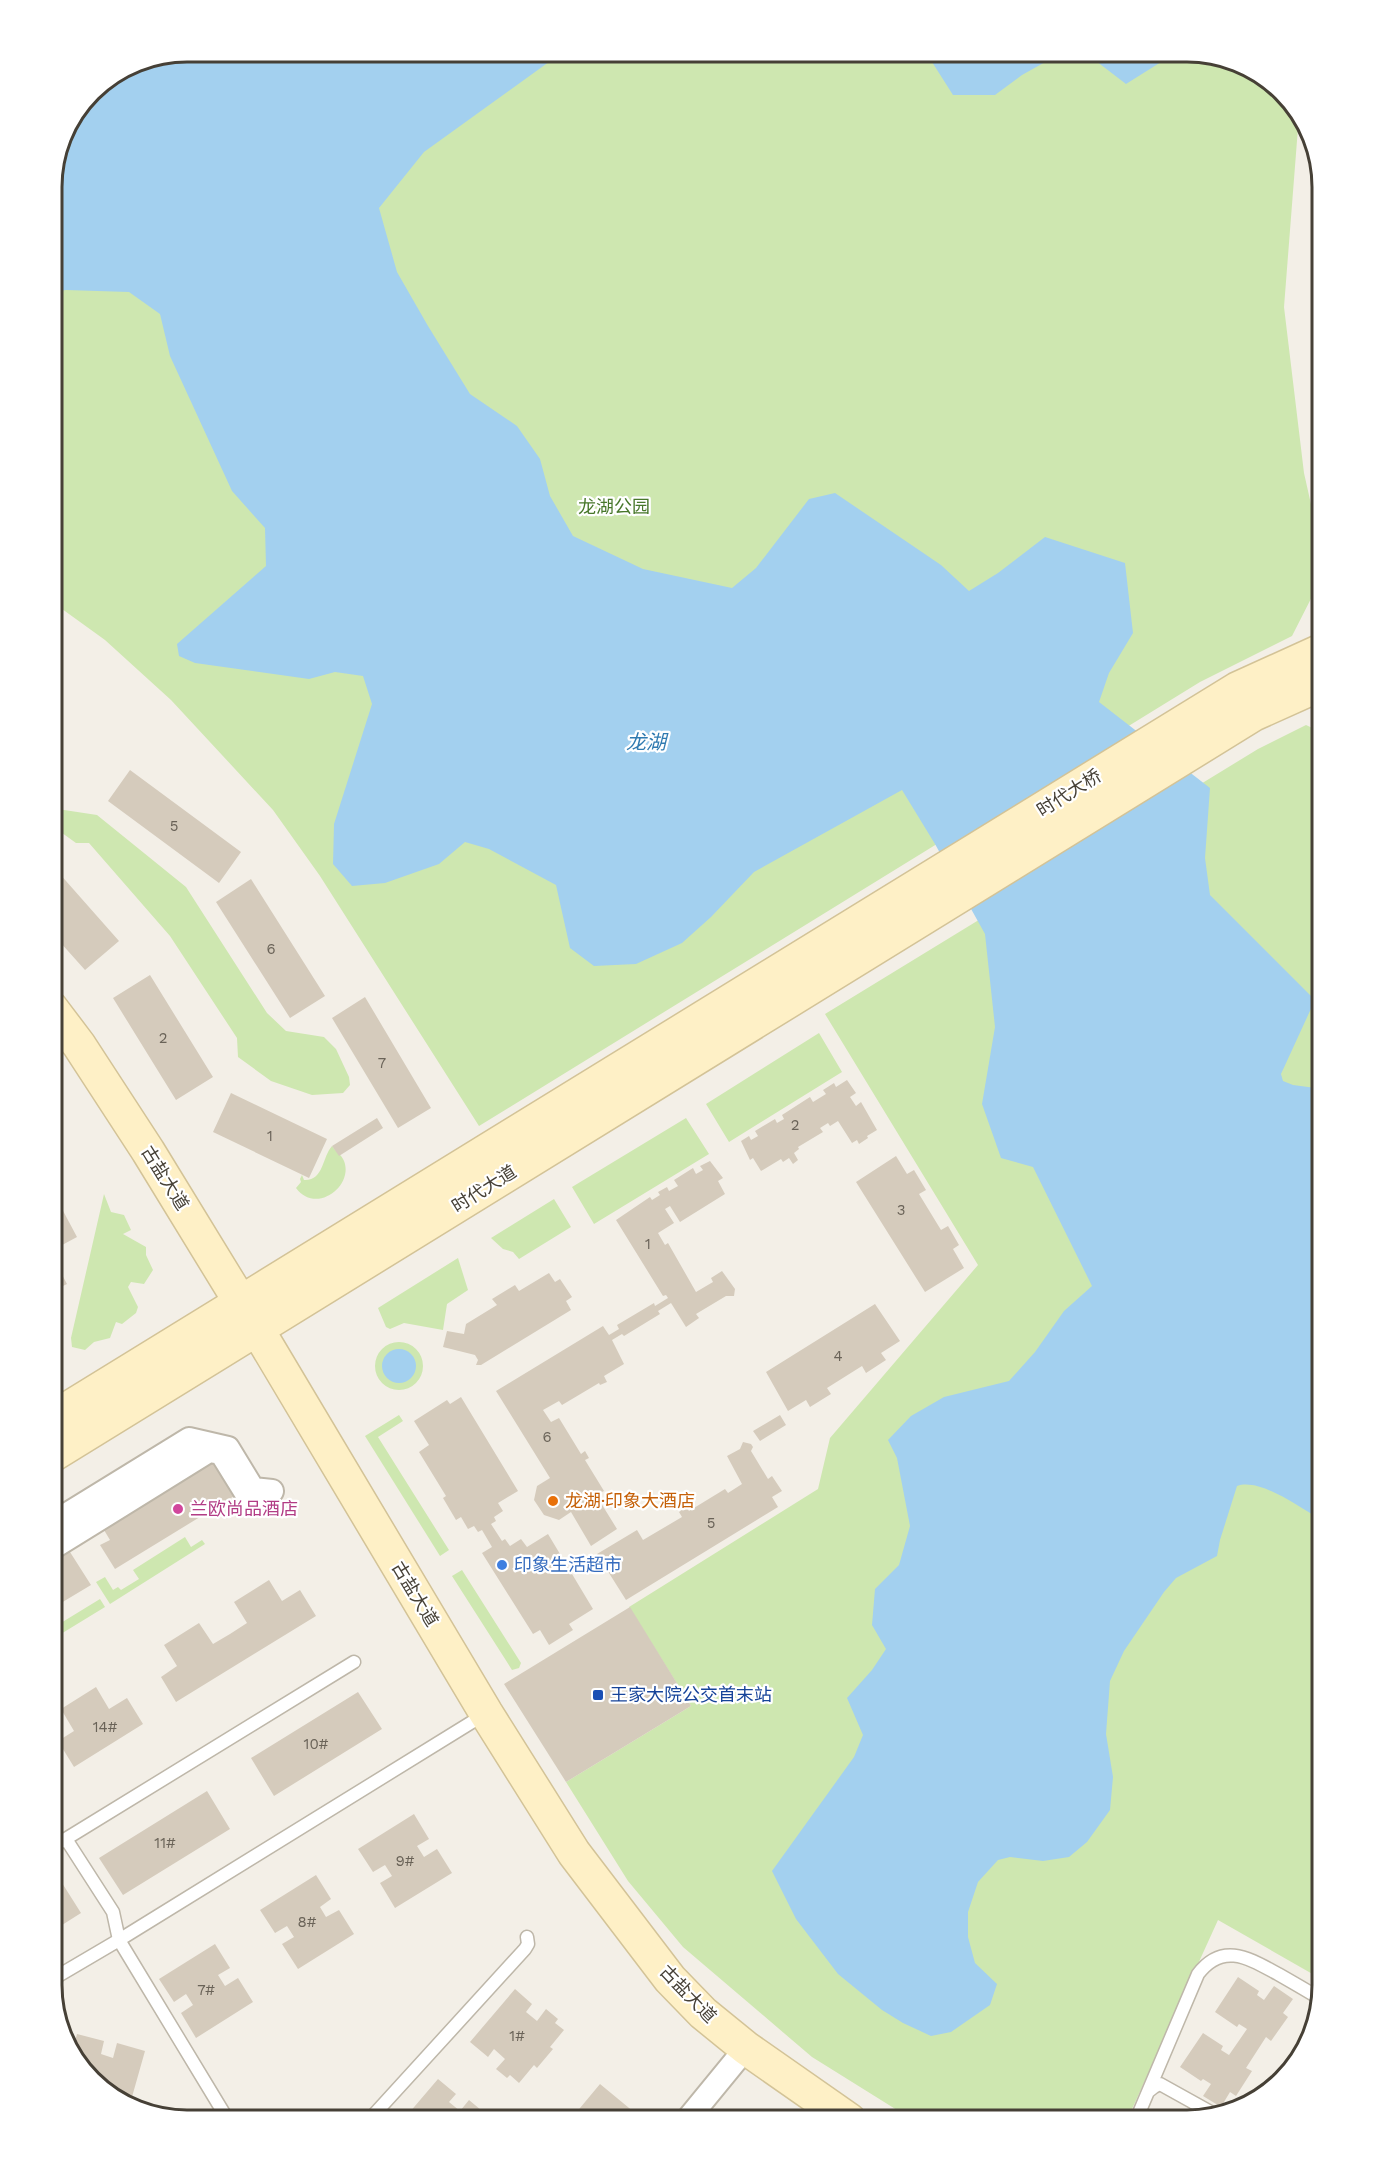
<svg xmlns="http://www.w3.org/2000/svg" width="1374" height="2171" font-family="'Work Sans','Noto Sans SC',sans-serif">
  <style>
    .green { fill: #cee7b0 }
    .water { fill: #a3d0ef }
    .building { fill: #d5cbbc }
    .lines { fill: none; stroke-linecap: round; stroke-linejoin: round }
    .lane-casing { stroke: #beb7a9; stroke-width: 15 }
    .street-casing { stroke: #beb7a9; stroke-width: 26 }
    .secondary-casing { stroke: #d3c397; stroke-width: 36 }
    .lane { stroke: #fff; stroke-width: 12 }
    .street { stroke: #fff; stroke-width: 22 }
    .secondary { stroke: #fef0c6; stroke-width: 33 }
    .food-dot { fill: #e8710a; stroke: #fff; stroke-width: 2 }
    .hotel-dot { fill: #d1479c; stroke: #fff; stroke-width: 2 }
    .shop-dot { fill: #3f7fe0; stroke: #fff; stroke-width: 2 }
    .transit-dot { fill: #1a4fb4; stroke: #fff; stroke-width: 2 }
    .labels { text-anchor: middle; stroke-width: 4.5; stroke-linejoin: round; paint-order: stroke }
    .number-label { font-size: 15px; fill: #6a6358 }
    .park-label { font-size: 18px; fill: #47772a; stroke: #fff }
    .street-label { font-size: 18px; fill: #464036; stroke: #fff }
    .food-label { font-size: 18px; fill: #c56008; stroke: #fff; text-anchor: start }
    .hotel-label { font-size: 18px; fill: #b23c85; stroke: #fff; text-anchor: start }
    .shop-label { font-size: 18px; fill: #366cbe; stroke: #fff; text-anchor: start }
    .transit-label { font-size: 18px; fill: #164399; stroke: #fff; text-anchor: start }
    .water-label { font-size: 20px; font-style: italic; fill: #307bb1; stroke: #fff }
    .rim { fill: none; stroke: #464036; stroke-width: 3 }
  </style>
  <rect width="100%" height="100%" fill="#f3efe7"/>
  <path class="green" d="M187,51H1197L1263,74L1299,115L1284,307L1304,473L1323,558V575L1292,636L1200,682L479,1126L320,876L273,810L171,700L105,640L51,601V178L61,134L91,90L135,61Z
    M1306,725L1323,733V1980L1218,1920L1127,2120H913L812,2057L683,1947L628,1881L566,1782L691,1706L629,1607L818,1489L830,1438L978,1265L825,1014L1258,749Z
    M51,808L97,815L186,887L267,1013L286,1031L324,1037L336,1049L349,1077L350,1085L343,1093L312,1095L271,1081L238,1057L237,1038L170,936L89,843H76L51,825Z
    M819,1033L842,1072L729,1142L706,1104Z
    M686,1118L709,1154L594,1224L572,1187Z
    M332,1146C336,1152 342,1155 344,1161C354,1186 316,1215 296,1188L301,1182L300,1179L302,1175L304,1180C324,1181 322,1157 332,1146Z
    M104,1194L111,1212L124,1215L131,1230L123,1234L146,1247V1255L153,1270L144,1284L131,1282L128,1287L138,1307L136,1313L122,1324L116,1322L110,1338L94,1342L85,1350L72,1347L71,1338Z
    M554,1199L571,1227L519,1259L513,1252L503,1249L491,1238Z
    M458,1258L468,1290L447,1304L443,1330L404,1323L390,1329L386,1327L378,1308Z
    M375 1366a24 24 0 1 1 48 0a24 24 0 1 1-48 0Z
    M399,1415L403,1421L378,1437L449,1550L440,1556L365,1436Z
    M185,1537L191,1547L202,1540L205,1544L110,1604L96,1582L105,1577L113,1590L118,1587L121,1590L139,1579L133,1570Z
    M462,1570L521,1663L519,1668L512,1670L452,1576Z
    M100,1599L105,1607L51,1640V1629Z"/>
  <path class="water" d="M187,51H554L553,59L424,152L379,208L397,272L428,326L470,394L517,426L540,459L550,496L573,536L643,569L732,588L756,568L809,499L835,493L941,565L969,591L998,573L1045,537L1125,563L1133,633L1109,673L1099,702L1210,788L1205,858L1210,895L1315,1000L1281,1074L1283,1081L1293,1085L1323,1089V1555L1315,1516C1296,1505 1259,1478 1237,1486L1220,1540L1217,1556L1176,1578L1164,1592L1124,1651L1110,1681L1106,1734L1113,1777L1110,1810L1087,1842L1069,1857L1043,1861L1010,1857L998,1860L978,1882L968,1912V1937L975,1963L997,1984L990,2005L951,2032L931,2036L903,2023L882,2010L838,1974L796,1919L772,1871L854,1757L863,1735L847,1698L872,1670L886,1649L872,1625L875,1589L899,1565L910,1526L897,1458L888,1440L911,1416L944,1397L1009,1381L1035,1352L1064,1311L1092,1286L1033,1167L1001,1158L982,1104L995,1027L985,934L935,844L902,790L754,872L711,917L682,943L636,964L594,966L570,948L556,885L489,849L465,842L439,864L385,883L352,886L333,864L334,824L372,704L363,676L335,672L309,679L195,663L179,656L177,644L266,566L265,528L232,491L170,356L160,314L129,292L66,290L51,292V178L61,134L96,87L135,61Z
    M925,51H1065L1022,75L995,95H953Z
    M1083,51H1169V57L1126,84Z
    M382 1366a17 17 0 1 1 34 0a17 17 0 1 1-34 0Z"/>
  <path class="building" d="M130,770L241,852L219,883L108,801Z
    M51,864L119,941L85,970L51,932Z
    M251,879L325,996L290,1018L216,902Z
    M150,975L213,1077L176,1100L113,998Z
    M365,997L431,1108L398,1128L332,1018Z
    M847,1080L856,1093L850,1097L856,1106L861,1102L877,1130L867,1136L868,1138L859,1144L857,1140L852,1143L838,1121L830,1126L828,1123L820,1128L823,1132L798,1147L799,1149L794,1153L798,1160L793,1164L789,1158L783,1162L781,1159L761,1171L753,1158L750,1160L741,1141L749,1136L751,1140L758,1136L755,1131L775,1119L777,1123L784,1119L782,1115L810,1097L813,1102L826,1094L823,1090L834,1083L836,1087Z
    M231,1093L327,1139L309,1178L213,1132Z
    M377,1118L383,1128L339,1156L332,1146Z
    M896,1156L907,1174L914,1170L926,1190L919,1194L941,1230L948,1226L959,1245L953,1249L964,1268L925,1292L856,1182Z
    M710,1161L723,1178L718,1181L725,1194L680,1222L670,1206L665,1209L674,1223L658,1233L665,1245L668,1243L696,1292L713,1282L711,1278L722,1271L735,1289L734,1296H726L696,1314L699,1318L686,1327L671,1303L658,1311L660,1314L624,1336L622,1334L612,1340L624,1364L604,1376L607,1382L600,1385L599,1383L562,1405L559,1401L543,1410L551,1422L559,1418L581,1454L585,1451L589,1458L585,1460L604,1491L596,1495L617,1529L591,1546L571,1512L559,1520L544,1515L534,1500L537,1486L550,1478L496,1391L603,1326L609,1335L619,1329L617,1325L654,1303L655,1306L668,1298L666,1295L663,1296L616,1220L650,1197L652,1200L660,1195L658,1192L667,1187L669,1191L678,1186L674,1180L693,1168L696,1174L703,1170L700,1166Z
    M61,1207L77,1237L51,1251V1212Z
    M51,1254L67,1284L51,1292Z
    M549,1273L555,1282L560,1279L572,1297L566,1301L571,1310L481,1365H476L478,1360L475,1355L443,1347L447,1331L464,1334L466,1324L497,1305L492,1299L515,1285L519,1291Z
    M875,1304L900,1341L881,1353L886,1360L866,1373L862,1366L827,1388L831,1394L810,1407L806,1400L788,1411L766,1372Z
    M461,1397L518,1491L498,1503L503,1511L494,1517L496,1521L491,1524L502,1541L505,1539L510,1546L521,1539L527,1547L548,1534L593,1609L569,1624L573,1630L549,1645L540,1630L533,1634L482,1553L492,1547L482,1530L478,1532L474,1526L468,1529L461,1517L456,1520L443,1498L446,1496L419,1452L429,1445L414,1421L447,1400L450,1404Z
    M780,1415L786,1425L760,1441L753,1431Z
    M743,1442L751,1444L753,1447L751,1451L768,1479L772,1476L782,1491L772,1497L778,1507L626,1600L597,1554L637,1530L643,1540L682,1517L679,1512L686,1507L689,1511L725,1489L728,1493L742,1484L727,1456L740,1449Z
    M209,1451L244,1490L115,1569L100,1545L110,1540L98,1520Z
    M63,1541L91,1585L51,1609V1549Z
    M269,1580L282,1601L300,1590L316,1616L176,1702L161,1677L177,1666L164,1645L199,1623L213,1644L230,1634L247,1623L234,1602Z
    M630,1607L691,1706L566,1782L504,1684Z
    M96,1687L109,1709L127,1698L143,1724L74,1767L58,1741L74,1731L61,1709Z
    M358,1692L382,1729L274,1796L251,1758Z
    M207,1791L230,1829L123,1895L99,1858Z
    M414,1814L429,1839L417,1846L424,1857L437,1849L452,1873L395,1908L380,1883L392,1876L385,1865L373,1872L358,1849Z
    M57,1875L81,1913L51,1932V1879Z
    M316,1875L331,1899L320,1907L326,1917L339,1910L354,1934L298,1969L282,1944L294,1937L287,1926L275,1933L260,1910Z
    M215,1944L230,1968L218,1975L225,1986L238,1978L253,2002L196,2038L181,2013L193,2005L186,1994L174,2002L159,1979Z
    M1238,1977L1259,1991L1257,1995L1264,2000L1274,1986L1293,1999L1283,2013L1288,2017L1271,2041L1266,2037L1246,2068L1252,2071L1236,2096L1230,2092L1221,2107L1203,2096L1211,2084L1203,2079L1201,2081L1180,2067L1203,2033L1223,2046L1221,2050L1229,2055L1247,2029L1239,2024L1237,2027L1215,2012Z
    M515,1989L532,2004L526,2012L537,2021L546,2009L558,2019L555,2023L564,2030L550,2047L553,2049L537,2068L534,2065L519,2083L510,2075L507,2078L496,2069L505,2059L494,2049L488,2057L470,2042Z
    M77,2034L104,2041L101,2054L113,2058L117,2043L145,2051L130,2104L112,2097L72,2052Z
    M438,2079L456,2094L449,2102L460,2111L469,2100L481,2110L478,2113L486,2120H403Z
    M600,2084L640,2117L637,2120H570Z"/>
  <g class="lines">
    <defs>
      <path id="lane" d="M51,1848L354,1662
        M51,1980L119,1940L113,1912L66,1839
        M1149,2091L1154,2087L1160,2084L1214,2114
        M228,2120L119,1940L485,1714
        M369,2120L525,1949L528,1944L527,1937
        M1136,2120L1198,1974C1223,1941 1250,1959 1278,1974C1292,1982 1306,1990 1319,1998"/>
      <path id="street" d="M51,1549L209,1451L221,1453L252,1503L272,1491L253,1489L228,1448L189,1439L51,1524
        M687,2120L746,2048"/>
      <path id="secondary" d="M51,1008L79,1045L148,1151L257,1329L486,1713L574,1853L670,1979L703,2013L746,2048L849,2120
        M51,1419L1237,689L1323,650
        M51,1456L1254,714L1323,683"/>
    </defs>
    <use href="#lane" class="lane-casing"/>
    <use href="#street" class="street-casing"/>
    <use href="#secondary" class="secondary-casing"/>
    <use href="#lane" class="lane"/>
    <use href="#street" class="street"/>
    <use href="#secondary" class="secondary"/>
  </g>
  <circle class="food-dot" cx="553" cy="1501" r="6"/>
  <circle class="hotel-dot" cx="178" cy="1509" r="6"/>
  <circle class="shop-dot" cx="502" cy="1565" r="6"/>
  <rect class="transit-dot" x="592" y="1689" width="12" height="12" rx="3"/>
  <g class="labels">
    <g class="number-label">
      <text x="174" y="831">5</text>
      <text x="271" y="954">6</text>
      <text x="163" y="1043">2</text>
      <text x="382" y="1068">7</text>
      <text x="795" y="1130">2</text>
      <text x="270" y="1141">1</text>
      <text x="901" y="1215">3</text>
      <text x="648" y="1249">1</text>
      <text x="838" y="1361">4</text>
      <text x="547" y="1442">6</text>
      <text x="711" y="1528">5</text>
      <text x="105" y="1732">14#</text>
      <text x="316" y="1749">10#</text>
      <text x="165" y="1848">11#</text>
      <text x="405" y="1866">9#</text>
      <text x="307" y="1927">8#</text>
      <text x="206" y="1995">7#</text>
      <text x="517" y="2041">1#</text>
    </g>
    <g class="park-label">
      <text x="614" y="513">龙湖公园</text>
    </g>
    <g class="street-label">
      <text transform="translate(1069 793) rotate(-32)" y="6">时代大桥</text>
      <text transform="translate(165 1178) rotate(58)" y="6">古盐大道</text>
      <text transform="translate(484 1189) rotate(-32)" y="6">时代大道</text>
      <text transform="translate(415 1594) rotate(59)" y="6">古盐大道</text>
      <text transform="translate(688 1994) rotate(46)" y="6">古盐大道</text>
    </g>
    <g class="food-label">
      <text x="565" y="1507">龙湖·印象大酒店</text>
    </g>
    <g class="hotel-label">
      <text x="190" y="1515">兰欧尚品酒店</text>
    </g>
    <g class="shop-label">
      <text x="514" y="1571">印象生活超市</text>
    </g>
    <g class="transit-label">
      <text x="610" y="1701">王家大院公交首末站</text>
    </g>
    <g class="water-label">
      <text x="646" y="749">龙湖</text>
    </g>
  </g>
  <path d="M0 0H1374V2171H0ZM187 62H1187A125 125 0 0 1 1312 187V1985A125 125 0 0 1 1187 2110H187A125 125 0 0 1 62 1985V187A125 125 0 0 1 187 62Z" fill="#fff" fill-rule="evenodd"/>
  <path class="rim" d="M187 62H1187A125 125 0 0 1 1312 187V1985A125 125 0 0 1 1187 2110H187A125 125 0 0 1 62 1985V187A125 125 0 0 1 187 62Z"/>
</svg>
